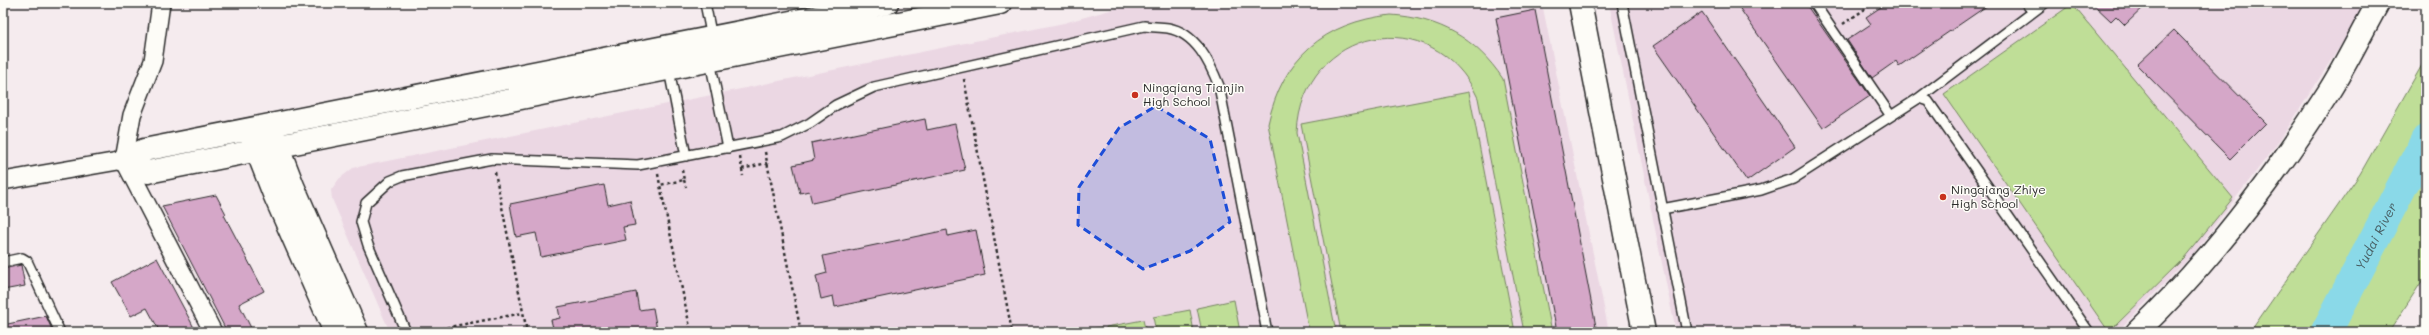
<svg xmlns="http://www.w3.org/2000/svg" width="2429" height="335" font-family="Mali,sans-serif">
  <style>
    .built { fill: #ebd7e3 }
    .green { fill: #bfde97; stroke: #758461 }
    .lines { fill: none; stroke-linecap: round; stroke-linejoin: round }
    .river { stroke: #8ad9e8; stroke-width: 31 }
    .building { fill: #d5a7c8; stroke: #2b2b2b }
    .service-casing { stroke: #2b2b2b; stroke-width: 12 }
    .minor-casing { stroke: #2b2b2b; stroke-width: 20 }
    .tertiary-casing { stroke: #2b2b2b; stroke-width: 25 }
    .path { stroke: #2b2b2b; stroke-width: 2.5; stroke-dasharray: 3 3; stroke-linecap: butt }
    .service { stroke: #fdfcf7; stroke-width: 9 }
    .minor { stroke: #fdfcf7; stroke-width: 17 }
    .tertiary { stroke: #fdfcf7; stroke-width: 22 }
    .marked { fill: #1d4ed8; fill-opacity: 0.2; stroke: #1d4ed8; stroke-width: 3; stroke-dasharray: 8 5; stroke-linejoin: round }
    .poi-dot { fill: #c8321e; stroke: #fdfcf7; stroke-width: 1.5 }
    .labels { text-anchor: middle; stroke-width: 3; stroke-linejoin: round; paint-order: stroke }
    .poi-label { font-size: 12px; fill: #2b2b2b; stroke: #fdfcf7; text-anchor: start }
    .water-label { font-size: 13px; font-style: italic; fill: #485f64; stroke: #fdfcf7 }
  </style>
  <rect width="100%" height="100%" fill="#f5ebee"/>
  <filter id="ink" filterUnits="userSpaceOnUse"><feTurbulence type="fractalNoise" baseFrequency=".025" numOctaves="2"/><feDisplacementMap in="SourceGraphic" scale="8" xChannelSelector="R" yChannelSelector="G"/><feConvolveMatrix kernelMatrix="1 2 1 2 8 2 1 2 1" color-interpolation-filters="sRGB"/></filter>
  <g filter="url(#ink)">
    <path class="built" d="M1135,3H1542L1609,332H390L332,199L331,190L339,179L353,168L1064,23Z
      M1609,3H2367V4L2280,140L2194,253L2117,332H1676Z"/>
    <path class="green" d="M2072,4L2233,198L2184,258L2109,332L1944,94Z
      M1391,15C1439,18 1476,38 1503,79L1552,332H1524L1478,98C1434,1 1302,26 1297,133L1336,332H1309L1268,124C1282,58 1324,22 1391,15Z
      M2426,58V275L2389,332H2250L2360,174Z
      M1469,92L1515,332H1341L1301,124Z
      M1234,300L1240,332H1202L1197,308Z
      M1190,310L1194,332H1156L1153,317Z
      M1143,320L1146,332H1107L1106,327Z
      M1101,327L1102,332H1076Z"/>
    <g class="lines">
      <path class="river" id="s1" d="M2326,332L2426,140"/>
    </g>
    <path class="building" d="M1736,3H1805L1870,96L1823,128Z
      M1887,3H1991L1899,66L1896,61L1872,78L1847,40L1871,24L1866,17Z
      M2092,3H2148L2125,25L2116,16L2111,21Z
      M1535,10L1597,332H1557L1496,18Z
      M1702,12L1795,147L1747,181L1653,46Z
      M2174,30L2266,123L2230,159L2137,65Z
      M925,119L927,130L955,124L965,170L812,203L809,191L800,193L793,165L814,160L811,143Z
      M604,185L608,205L630,200L635,225L623,227L626,240L541,257L536,233L516,237L510,204Z
      M216,195L226,214L224,215L264,291L239,304L253,332H227L162,206Z
      M947,230L948,236L976,230L985,275L835,307L833,296L821,299L816,276L827,273L823,256Z
      M157,258L190,320L196,332H160L147,308L131,316L112,282Z
      M21,265L25,286L3,290V269Z
      M636,292L639,310L653,308L657,330L648,332H554L551,320L560,318L558,307Z
      M46,316L53,332H3V325Z"/>
    <g class="lines">
      <defs>
        <path id="service" d="M705,3L712,38
          M1622,3L1687,332
          M1814,3L1891,116
          M2026,3L2033,12
          M710,61L728,148
          M669,70L686,156
          M1919,98L2045,3
          M1662,209L1761,190L1793,179L1919,98L1928,101L2089,332
          M3,262L22,258L27,261L60,332
          M406,332L368,245L361,222L366,203L390,181L402,176L492,159L638,165L679,157L782,137L810,123L836,105L874,87L1144,26C1152,27 1160,27 1168,28C1196,33 1210,63 1219,86L1267,332"/>
        <path id="minor" d="M161,3L153,61L132,115L124,160L213,332
          M3,181L124,160"/>
        <path id="tertiary" d="M1580,3L1644,332
          M273,134L293,186L357,332
          M252,138L274,194L335,332
          M124,160L148,172L1000,3
          M124,160L144,150L887,3
          M2137,332C2211,261 2273,179 2328,93C2346,65 2361,33 2378,3"/>
      </defs>
      <use href="#service" class="service-casing"/>
      <use href="#minor" class="minor-casing"/>
      <use href="#tertiary" class="tertiary-casing"/>
      <path class="path" d="M1843,24L1874,3
        M964,79L1012,332
        M765,152L801,332
        M740,157L742,169L767,163
        M742,169L743,176
        M682,170L684,180L660,185L691,332
        M495,172L527,332
        M658,174L660,185
        M684,180L686,187
        M423,332L523,313"/>
      <use href="#service" class="service"/>
      <use href="#minor" class="minor"/>
      <use href="#tertiary" class="tertiary"/>
    </g>
  </g>
  <path class="marked" d="M1156,106L1210,139L1230,222L1190,251L1143,269L1078,225L1079,187L1119,128Z"/>
  <g class="poi-dot">
    <circle cx="1135" cy="95" r="4"/>
    <circle cx="1943" cy="197" r="4"/>
  </g>
  <g class="labels">
    <g class="poi-label">
      <text x="1143" y="92">Ningqiang Tianjin<tspan x="1143" dy="14">High School</tspan></text>
      <text x="1951" y="194">Ningqiang Zhiye<tspan x="1951" dy="14">High School</tspan></text>
    </g>
    <g class="water-label">
      <text dy="5" stroke="none"><textPath href="#s1" startOffset="108">Yudai River</textPath></text>
    </g>
  </g>
  <rect width="2429" height="335" fill="none" stroke="#fdfcf7" stroke-width="16"/>
  <rect x="8" y="8" width="2413" height="319" fill="none" stroke="#2b2b2b" stroke-width="1.5" filter="url(#ink)"/>
</svg>
